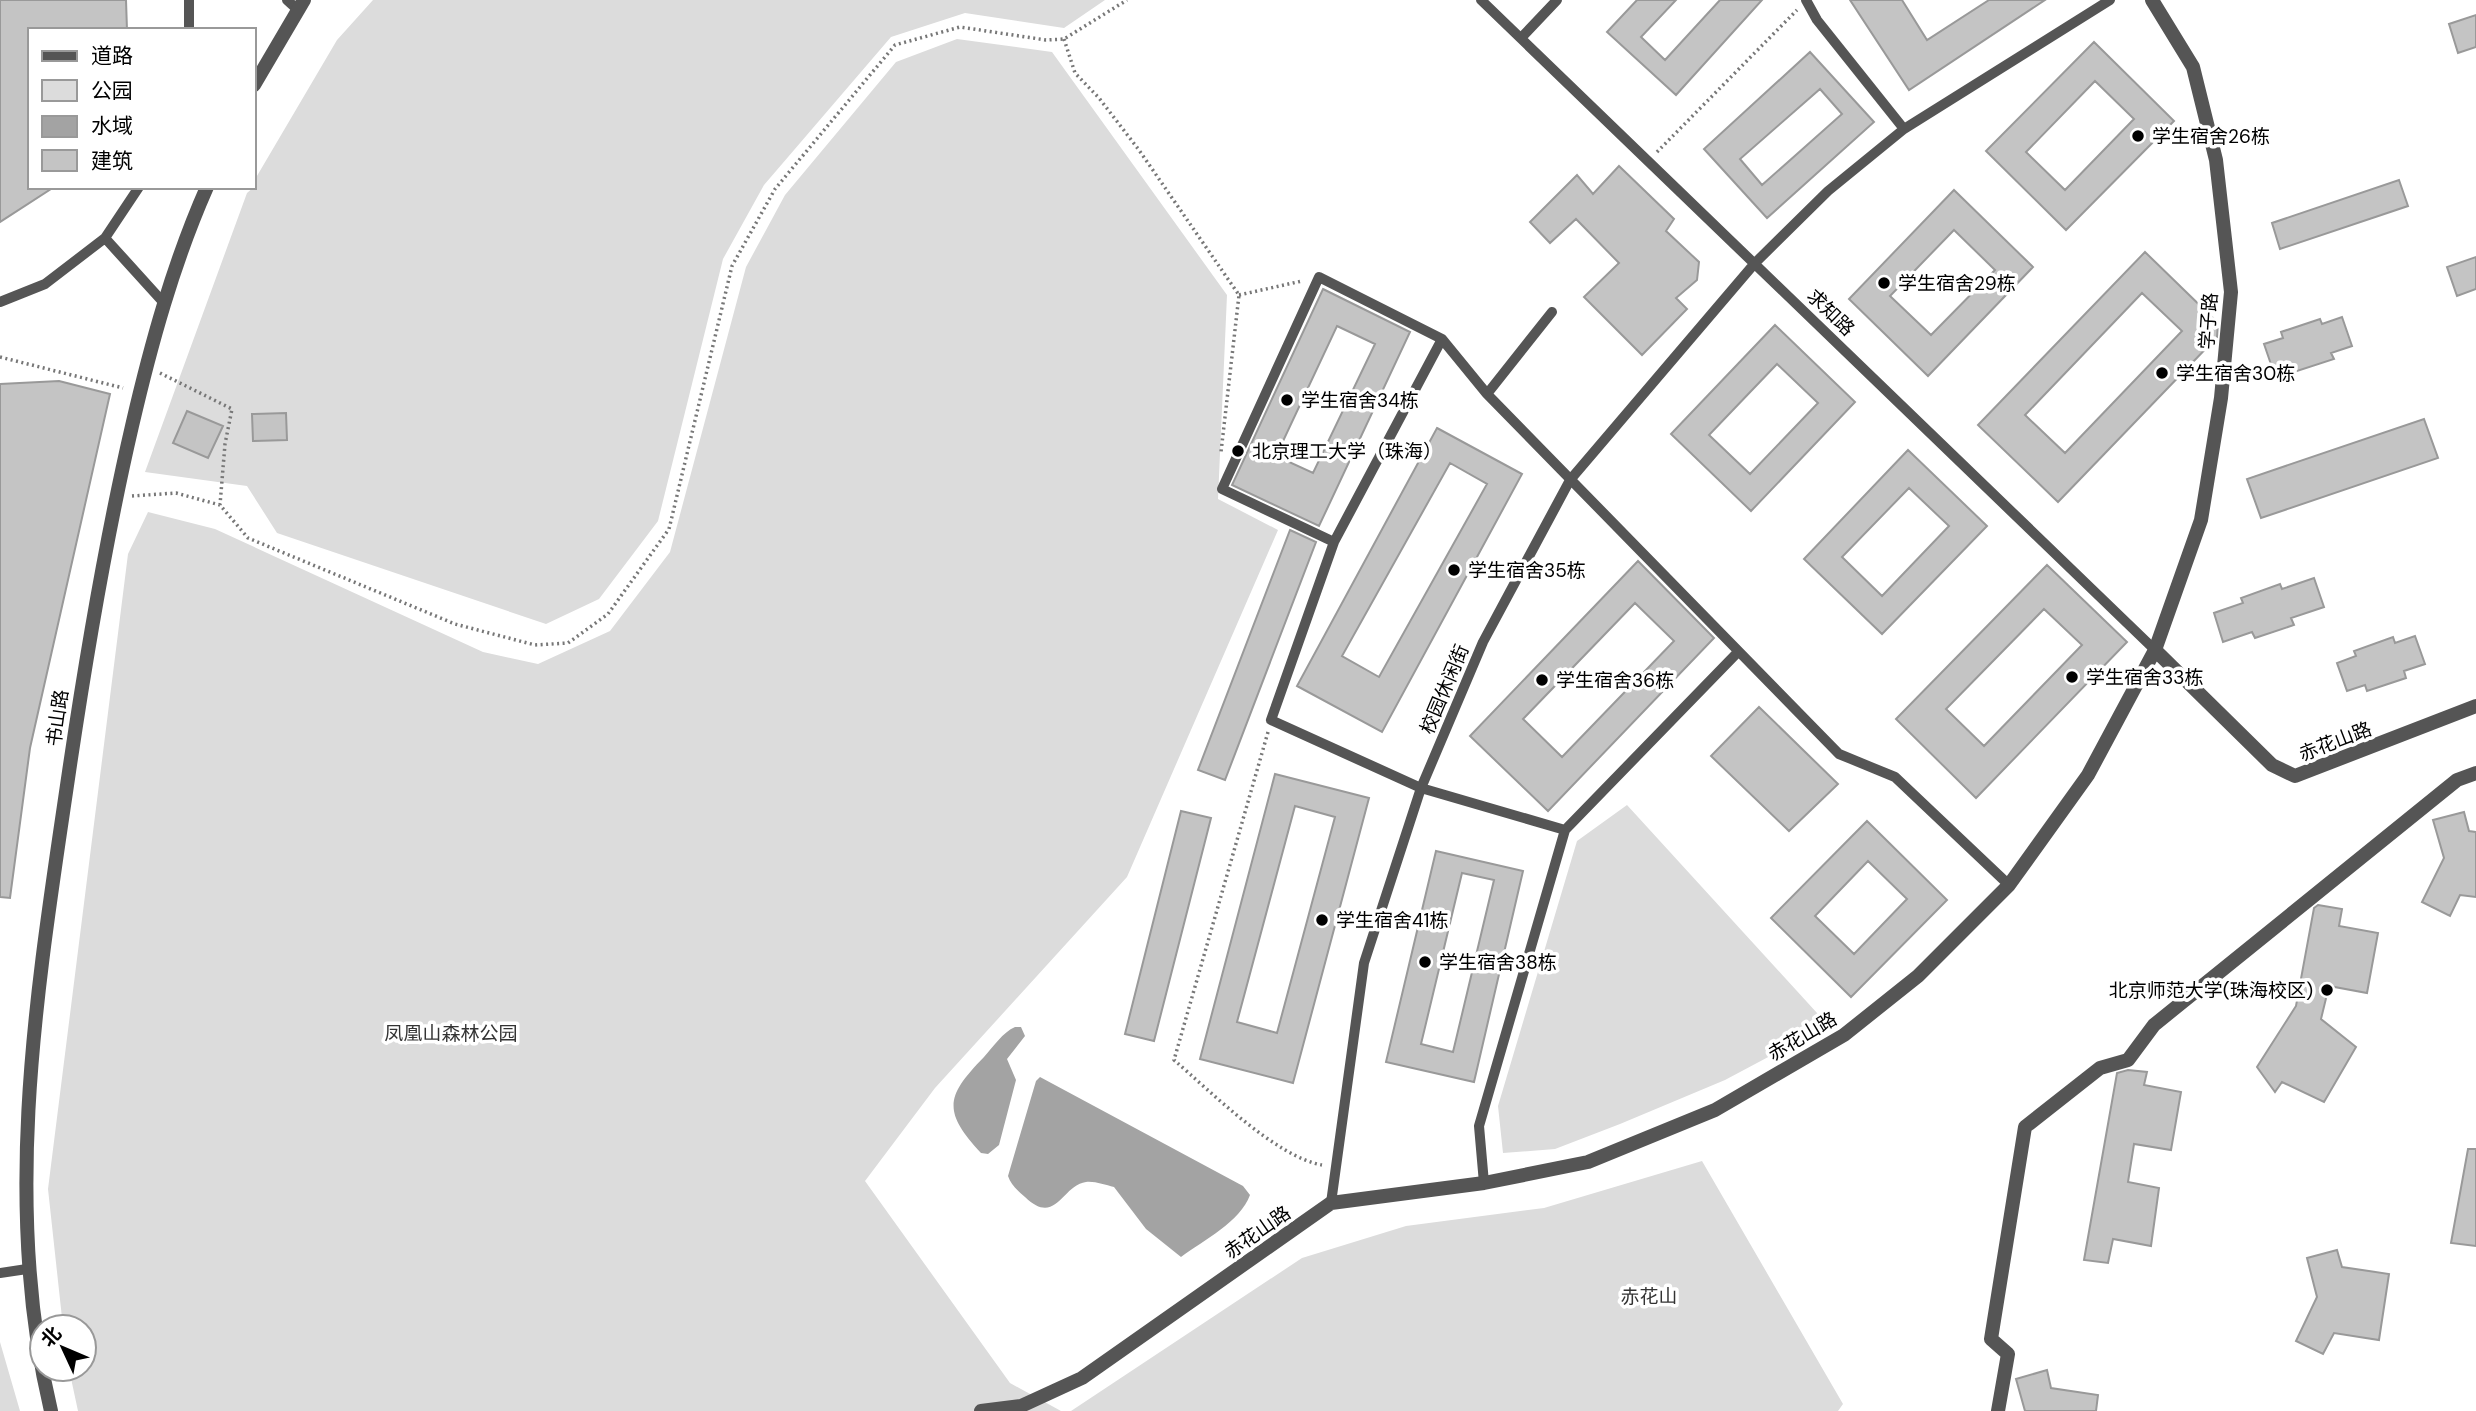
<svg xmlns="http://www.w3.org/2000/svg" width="2476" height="1411" font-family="'DM Sans','Noto Sans SC',sans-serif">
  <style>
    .green { fill: #dcdcdc }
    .water { fill: #a3a3a3 }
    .building { fill: #c4c4c4; stroke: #999; stroke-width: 2; fill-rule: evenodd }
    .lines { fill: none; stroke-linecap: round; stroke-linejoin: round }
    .path { stroke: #777; stroke-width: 3.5; stroke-dasharray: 2 3.5; stroke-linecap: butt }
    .lane { stroke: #555; stroke-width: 10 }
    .street { stroke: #555; stroke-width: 14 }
    .poi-dot { fill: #000; stroke: #fff; stroke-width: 2.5 }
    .labels { text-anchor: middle; stroke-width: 7; stroke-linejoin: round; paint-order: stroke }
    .poi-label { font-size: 19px; fill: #000; stroke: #fff; text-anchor: start }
    .street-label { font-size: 19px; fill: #000; stroke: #fff }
    .park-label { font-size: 19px; fill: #333; stroke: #fff }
  </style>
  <rect width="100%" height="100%" fill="#fff"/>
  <path class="green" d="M373,0H1105L1064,28L965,13L891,37L764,185L723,259L658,521L599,599L546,624L277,533L247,486L145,472L247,193L254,187V181L337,40Z
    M957,39L1052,52L1227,295L1218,499L1278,530L1127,877L935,1088L865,1181L1010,1383L1061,1411H78L69,1369H84V1327H63L48,1189L128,554L148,512L215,529L483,652L538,664L610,631L670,552L746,267L785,195L896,62Z
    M1627,805L1828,1025L1725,1080L1620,1124L1555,1149L1503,1153L1498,1106L1577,841Z
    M1702,1161L1843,1404L1838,1411H1071L1302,1258L1406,1226L1544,1208Z
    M0,1342L20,1411H0Z"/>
  <path class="water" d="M1015,1027H1021L1025,1036L1007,1059L1016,1080L999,1145L988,1154L981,1153C942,1111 946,1096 984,1057C993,1047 1003,1032 1015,1027Z
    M1040,1077L1243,1186L1250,1195C1240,1222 1204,1240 1181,1257L1146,1229L1114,1187C1105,1185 1095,1181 1086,1182C1062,1185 1056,1227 1025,1197C1018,1191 1011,1185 1008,1176L1036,1081Z"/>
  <path class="building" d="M0,0H126L127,30H30V187H54L0,222Z
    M1637,0H1676L1641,37L1665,60L1720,0H1762L1676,95L1607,32Z
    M1850,0H1902L1927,40L1989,0H2045L1909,90Z
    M2476,15V47L2458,53L2449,24Z
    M2094,42L2174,121L2066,230L1986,151ZM2095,81L2134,119L2065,190L2026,152Z
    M1810,52L1874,122L1767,218L1704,149ZM1820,89L1842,114L1762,185L1740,159Z
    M1619,166L1674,219L1666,231L1699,262L1697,280L1676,298L1687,309L1642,355L1584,297L1619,263L1576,219L1550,243L1530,222L1577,175L1593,194Z
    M2399,180L2408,206L2280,249L2272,223Z
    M1954,190L2033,267L1928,376L1849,299ZM1954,230L1995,270L1931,335L1890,296Z
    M2145,252L2218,323L2217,337L2058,502L1978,425ZM2142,293L2182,331L2065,453L2025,415Z
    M2476,257V289L2457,296L2447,267Z
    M1323,289L1410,332L1319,526L1232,485ZM1337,326L1375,344L1313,473L1276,456Z
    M2342,317L2352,346L2331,353L2334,359L2294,372L2293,366L2274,373L2264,344L2283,338L2281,332L2320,319L2322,324Z
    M1775,325L1855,402L1751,511L1671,434ZM1777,364L1818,403L1750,474L1709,435Z
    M59,381L110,394L30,748L10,898L0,897V384Z
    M187,411L223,426L208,458L173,443Z
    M286,413L287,440L253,441L252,414Z
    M2424,419L2438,458L2261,518L2247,479Z
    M1437,428L1522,474L1382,732L1297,686ZM1450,463L1487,484L1379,677L1342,656Z
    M1908,450L1987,526L1882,634L1804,559ZM1909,488L1949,526L1882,596L1842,557Z
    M1290,530L1316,542L1225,780L1198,770Z
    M1638,561L1714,638L1548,811L1470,736ZM1635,603L1674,641L1562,757L1523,719Z
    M2047,565L2127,642L1976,798L1896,719ZM2044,609L2082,645L1984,746L1946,709Z
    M2314,578L2324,607L2291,618L2294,625L2255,638L2252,632L2223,642L2214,613L2243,603L2241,598L2280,584L2282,589Z
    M2415,636L2425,664L2404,671L2406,678L2367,691L2365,685L2347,691L2337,663L2356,656L2354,651L2393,637L2395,643Z
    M1759,707L1838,784L1789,831L1711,756Z
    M1275,774L1369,798L1293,1083L1200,1059ZM1295,806L1335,817L1277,1033L1237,1022Z
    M1181,811L1211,818L1154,1041L1125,1034Z
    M2464,812L2469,831L2476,832V897L2460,895L2450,916L2422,902L2444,858L2433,820Z
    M1867,821L1947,900L1851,997L1771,918ZM1868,861L1907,899L1854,954L1815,916Z
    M1436,851L1523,871L1474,1082L1386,1062ZM1462,873L1494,880L1453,1052L1421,1044Z
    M2318,905L2342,909L2339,926L2378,933L2367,993L2329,986L2321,1019L2356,1047L2324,1102L2282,1082L2275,1092L2257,1067L2296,1006L2314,908Z
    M2128,1070L2147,1072L2144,1085L2181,1092L2171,1150L2134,1144L2128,1182L2159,1188L2151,1246L2113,1239L2108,1263L2084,1260L2117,1073Z
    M2468,1149H2476V1246L2451,1243Z
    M2337,1250L2342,1267L2389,1274L2379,1340L2334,1333L2323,1354L2296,1341L2317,1297L2307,1258Z
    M2047,1370L2051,1388L2098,1395L2096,1411H2025L2016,1379Z"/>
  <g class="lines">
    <path class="path" d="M1064,39L1075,73L1099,98L1139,150L1239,295L1221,452
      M1657,152L1797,10
      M1239,295L1302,281
      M0,357L123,388
      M160,373L232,409L225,444L220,505
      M132,496L176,493L220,505L248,538L455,624L535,645L568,643L608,614L669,529L732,266L775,189L895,45L960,27L1046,40L1064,39L1127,0
      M1268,732L1174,1060C1210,1091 1276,1157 1322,1165"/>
    <path class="lane" d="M287,0L298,10
      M1481,0L2155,650
      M1806,0L1817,20L1904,129
      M189,30V0
      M1521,38L1557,0
      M105,238L163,302
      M0,302L45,284L105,238L139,187
      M1552,312L1487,394L1839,754L1895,777L2009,885
      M1442,339L1334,542L1222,489L1319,277L1442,339L1487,394
      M1334,542L1271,720L1421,788L1565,830
      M1484,1183L1479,1126L1565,830L1737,653
      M1331,1203L1364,963L1421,788L1483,642L1570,480L1755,263L1828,191L1904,129L2110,0
      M0,1273L27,1269"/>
    <path class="street" d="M254,85L304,0
      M2155,650L2272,765L2295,776L2476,706
      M51,1411C0,1199 39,977 70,765C87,651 106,538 132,426C151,344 173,264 207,187
      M981,1411L1021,1406L1082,1378L1331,1203L1484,1183L1588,1162L1715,1110L1844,1035L1918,976L2009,885L2088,775L2155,650L2201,520L2221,398L2231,292L2216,160L2193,67L2152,0
      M1998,1411L2008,1354L1991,1339L2025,1127L2100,1068L2128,1060L2154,1025L2457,780L2476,773"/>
  </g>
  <g class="poi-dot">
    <circle cx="2138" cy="136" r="7"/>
    <circle cx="1884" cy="283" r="7"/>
    <circle cx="2162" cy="373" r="7"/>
    <circle cx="1287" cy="400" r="7"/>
    <circle cx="1238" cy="451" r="7"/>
    <circle cx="1454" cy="570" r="7"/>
    <circle cx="2072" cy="677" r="7"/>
    <circle cx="1542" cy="680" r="7"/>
    <circle cx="1322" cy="920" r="7"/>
    <circle cx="1425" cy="962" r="7"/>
    <circle cx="2327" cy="990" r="7"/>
  </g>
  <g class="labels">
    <g class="poi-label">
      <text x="2152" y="143">学生宿舍26栋</text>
      <text x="1898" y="290">学生宿舍29栋</text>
      <text x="2176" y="380">学生宿舍30栋</text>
      <text x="1301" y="407">学生宿舍34栋</text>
      <text x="1252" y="458">北京理工大学（珠海）</text>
      <text x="1468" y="577">学生宿舍35栋</text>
      <text x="2086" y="684">学生宿舍33栋</text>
      <text x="1556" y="687">学生宿舍36栋</text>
      <text x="1336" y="927">学生宿舍41栋</text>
      <text x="1439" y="969">学生宿舍38栋</text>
      <text x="2313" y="997" text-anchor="end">北京师范大学(珠海校区)</text>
    </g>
    <g class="street-label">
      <text transform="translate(1831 312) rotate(44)" y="7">求知路</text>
      <text transform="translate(2208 321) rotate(-86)" y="7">学子路</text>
      <text transform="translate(1444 689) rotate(-67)" y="7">校园休闲街</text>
      <text transform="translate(57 718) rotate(-82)" y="7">书山路</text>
      <text transform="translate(2335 741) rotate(-21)" y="7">赤花山路</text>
      <text transform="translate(1802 1036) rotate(-31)" y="7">赤花山路</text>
      <text transform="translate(1257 1232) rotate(-35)" y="7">赤花山路</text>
    </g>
    <g class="park-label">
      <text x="451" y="1040">凤凰山森林公园</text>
      <text x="1649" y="1303">赤花山</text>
    </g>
  </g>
  <rect x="28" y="28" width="228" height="161" fill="#ffffff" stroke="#999999" stroke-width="2"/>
  <rect x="42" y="51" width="35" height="10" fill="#555555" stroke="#999999" stroke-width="2"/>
  <text x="91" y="63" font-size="21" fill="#000000">道路</text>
  <rect x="42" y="80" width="35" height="21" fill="#dcdcdc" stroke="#999999" stroke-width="2"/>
  <text x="91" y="98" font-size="21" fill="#000000">公园</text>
  <rect x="42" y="116" width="35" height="21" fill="#a3a3a3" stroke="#999999" stroke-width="2"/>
  <text x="91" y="133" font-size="21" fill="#000000">水域</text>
  <rect x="42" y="150" width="35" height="21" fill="#c4c4c4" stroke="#999999" stroke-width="2"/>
  <text x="91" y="168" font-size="21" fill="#000000">建筑</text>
  <g transform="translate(63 1348) rotate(314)"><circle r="33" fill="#ffffff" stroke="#999999" stroke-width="2"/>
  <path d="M0-5L12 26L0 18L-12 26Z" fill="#000000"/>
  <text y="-10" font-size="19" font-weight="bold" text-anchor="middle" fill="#000000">北</text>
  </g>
</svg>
